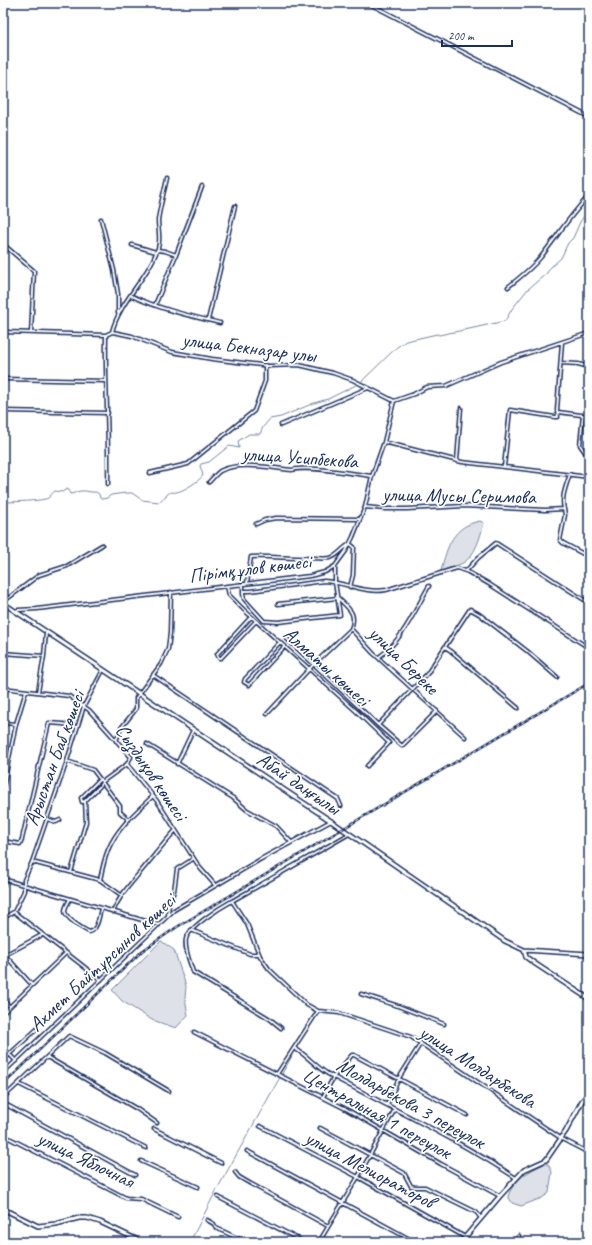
<svg xmlns="http://www.w3.org/2000/svg" width="592" height="1245" font-family="Caveat,sans-serif">
  <style>
    .green { fill: #dee1e7; stroke: #7c88a2 }
    .lines { fill: none; stroke-linecap: round; stroke-linejoin: round }
    .stream { stroke: #77839f; stroke-width: 1 }
    .street-casing { stroke: #1b2f5e; stroke-width: 5 }
    .secondary-casing { stroke: #1b2f5e; stroke-width: 6 }
    .street { stroke: #fff; stroke-width: 2 }
    .secondary { stroke: #fff; stroke-width: 3 }
    .rail-casing { stroke: #1b2f5e; stroke-width: 2.5 }
    .rail { stroke: #fff; stroke-width: 1; stroke-dasharray: 3; stroke-linecap: butt }
    .labels { text-anchor: middle; stroke-width: 3.5; stroke-linejoin: round; paint-order: stroke }
    .street-label { font-size: 20px; fill: #1b2f5e; stroke: #fff }
  </style>
  <rect width="100%" height="100%" fill="#fff"/>
  <filter id="ink" filterUnits="userSpaceOnUse"><feTurbulence type="fractalNoise" baseFrequency=".025" numOctaves="2"/><feDisplacementMap in="SourceGraphic" scale="8" xChannelSelector="R" yChannelSelector="G"/><feConvolveMatrix kernelMatrix="1 2 1 2 8 2 1 2 1" color-interpolation-filters="sRGB"/></filter>
  <g filter="url(#ink)">
    <path class="green" d="M480,521L484,523C480,537 476,555 463,563C457,566 448,568 441,571C447,546 453,526 480,521Z
      M161,941L174,950L186,986L185,998L188,1015L176,1028L152,1020L122,1001L112,990Z
      M544,1164H548L552,1172L549,1193L542,1198L521,1206L512,1203L508,1196C514,1179 529,1171 544,1164Z"/>
    <g class="lines">
      <path class="stream" d="M362,381L397,347L406,341L437,334L439,335L469,329L505,321L512,309L527,290L547,273L550,268L561,258L568,243L573,238L580,222L589,209
        M3,502C10,502 44,501 48,498C50,497 53,492 55,491L62,492L67,489L69,490L70,494C75,494 76,491 81,491C86,490 90,493 96,492L99,494L100,498L102,499L107,498L111,495L125,493H132L142,500L159,502L170,492C172,492 174,493 176,492C182,492 201,480 203,475L200,466L201,464L209,462L229,446L239,448L238,441L249,434H260L263,427L270,419L281,417L314,403L328,399L356,385
        M190,1242L216,1191L292,1056"/>
      <defs>
        <path id="street" d="M368,3L589,117
          M101,219L114,270L118,294V313
          M3,244L34,271L31,333
          M132,245L156,252
          M158,250L165,251L176,255
          M508,287C519,278 531,269 540,258C557,237 570,215 589,196
          M132,296C159,309 190,316 220,323
          M155,305L176,255L202,187
          M208,320L235,206
          M3,332L106,335L112,332L118,333L132,336L172,352L212,359L269,366L299,365L333,373L353,380L394,401
          M112,332C119,302 148,278 158,248C161,239 158,229 158,220C160,206 164,192 167,178
          M106,335C105,385 109,434 108,484
          M561,363L578,364L589,367
          M3,379L106,381
          M394,401L414,394L427,387L446,386L501,362L589,333
          M3,411L108,413
          M558,412L589,416
          M583,415L580,445L589,458
          M281,425L368,388
          M384,442L462,462L589,477
          M457,461L461,408
          M504,467L510,410L555,417H558L557,410L562,342
          M150,473L188,464L254,411L265,381V365
          M209,482C212,479 216,474 220,471C239,461 271,468 292,470C307,465 354,474 372,476
          M365,507L385,509H407L464,506L545,510L564,509L565,515L560,540L563,543L589,557
          M564,509C561,497 566,486 570,474
          M256,524L265,520L276,518L359,519
          M466,571L478,558L496,543L589,603
          M247,583L251,557C272,556 293,559 314,558C319,558 325,559 330,558C338,556 342,548 350,544L354,547L353,575L350,587
          M243,584V594L244,599L264,621L278,622L340,615L335,582V566
          M227,586L229,595L244,610L357,712L389,743L367,766
          M243,591H250L324,581C345,582 365,594 386,590L457,568L468,572L489,584L589,648
          M3,602L39,575L67,566L102,545
          M278,604L338,598C349,609 357,613 351,629
          M16,611L18,610L37,609L310,576L325,572L335,566L346,551L353,537L365,507L372,476L384,442L394,401
          M251,617L217,654L219,658H221L256,621
          M351,629L373,653L465,737
          M285,637L378,725L402,746L437,711
          M280,642L245,679L244,682L249,685L285,646
          M445,647L451,651L518,708
          M3,653L44,656
          M379,657C403,640 415,610 429,586
          M153,675L338,799L341,806
          M3,688L69,696L89,710L131,757L127,764L157,801L200,868L215,885
          M38,692L44,656L46,633
          M267,714L313,665L351,629
          M3,723L16,724
          M378,725L427,674L470,609L479,614L527,651L557,677
          M116,741L121,728L136,709V698L161,664L168,649L170,633L171,592
          M147,744L233,798L247,810L276,826L291,842
          M67,761L93,770L120,806V812L128,819
          M177,764L193,730
          M100,779L81,798L82,802L85,801L100,786L102,782L127,764
          M3,788L16,724L26,691
          M47,819L56,822L60,820
          M349,834L232,901L247,924L260,956L269,969L307,1005L318,1011L339,1013L411,1037L562,1139L589,1153
          M3,841L20,844L22,839L49,723L63,724L77,727
          M32,862L100,880L121,895
          M71,872L86,822L85,801
          M3,879L159,925
          M100,880C102,870 104,860 108,850C117,828 136,812 153,796
          M3,886L5,880
          M70,899C68,903 65,907 65,911C65,918 83,929 89,932C98,930 99,916 101,908
          M232,901C221,907 189,927 186,939C184,949 190,962 193,972L270,1019L281,1028
          M14,912L101,980
          M113,912C118,898 128,887 137,876C150,861 162,845 175,831
          M168,914L169,904L174,891L177,869L193,859
          M3,918L14,912L24,891V880L32,862L67,761L84,706L103,670
          M191,930L250,954H259
          M5,955L32,985
          M3,956L42,935
          M361,994L398,1006L444,1024
          M3,1000L9,1006
          M3,1013L66,953
          M194,1032L346,1109L441,1164L500,1196
          M3,1048L16,1061
          M294,1048C307,1055 316,1067 328,1074C391,1108 457,1139 516,1178
          M47,1057L137,1109L157,1123
          M3,1060L37,1029
          M3,1073L174,910L261,859L331,821
          M277,1074L318,1011
          M19,1084L146,1148
          M323,1097L334,1076L352,1055H354L467,1115
          M3,1098L69,1036L105,1053L169,1091
          M3,1103L135,1175
          M387,1105L399,1078L421,1043
          M260,1126L358,1177L465,1237
          M320,1128L404,1173L411,1186L415,1187H425L476,1212L481,1218
          M154,1129L221,1163
          M3,1135L126,1198L141,1199L178,1217
          M247,1151L415,1242
          M141,1161L198,1187
          M235,1172L239,1177L251,1184L328,1226
          M218,1197L304,1242
          M207,1220L214,1224L216,1228L246,1242
          M319,1242L358,1177L395,1109
          M514,1242L519,1236"/>
        <path id="secondary" d="M3,603L331,821L505,941L524,950L589,954
          M524,950L526,957L534,963L589,999
          M3,1209L38,1226L56,1224L79,1218H87L100,1222L142,1242
          M461,1242L500,1196L524,1170L546,1160L566,1131L582,1101L589,1093"/>
      </defs>
      <use href="#street" class="street-casing"/>
      <use href="#secondary" class="secondary-casing"/>
      <use href="#street" class="street"/>
      <use href="#secondary" class="secondary"/>
      <defs>
        <path id="rail" d="M3,1085L142,951L177,927L589,683"/>
      </defs>
      <use href="#rail" class="rail-casing"/>
      <use href="#rail" class="rail"/>
    </g>
  </g>
  <g class="labels">
    <g class="street-label">
      <text transform="translate(249 347) rotate(7)" y="7">улица Бекназар улы</text>
      <text transform="translate(300 457) rotate(4)" y="7">улица Усипбекова</text>
      <text transform="translate(459 495) rotate(1)" y="7">улица Мусы Серимова</text>
      <text transform="translate(250 568) rotate(-7)" y="7">Пірімқұлов көшесі</text>
      <text transform="translate(404 660) rotate(44)" y="7">улица Береке</text>
      <text transform="translate(327 666) rotate(42)" y="7">Алматы көшесі</text>
      <text transform="translate(54 758) rotate(-70)" y="7">Арыстан Баб көшесі</text>
      <text transform="translate(152 772) rotate(56)" y="7">Сыздықов көшесі</text>
      <text transform="translate(299 783) rotate(34)" y="7">Абай даңғылы</text>
      <text transform="translate(102 962) rotate(-43)" y="7">Ахмет Байтұрсынов көшесі</text>
      <text transform="translate(478 1066) rotate(33)" y="7">улица Молдарбекова</text>
      <text transform="translate(411 1103) rotate(29)" y="7">Молдарбекова 3 переулок</text>
      <text transform="translate(377 1113) rotate(29)" y="7">Центральная 1 переулок</text>
      <text transform="translate(86 1159) rotate(26)" y="7">улица Яблочная</text>
      <text transform="translate(370 1169) rotate(28)" y="7">улица Мелиораторов</text>
    </g>
  </g>
  <rect width="592" height="1245" fill="none" stroke="#fff" stroke-width="16"/>
  <rect x="8" y="8" width="576" height="1229" fill="none" stroke="#1b2f5e" stroke-width="1.5" filter="url(#ink)"/>
  <path d="M442 40v6h70v-6" fill="none" stroke="#1b2f5e" stroke-width="2"/>
  <text x="448" y="40" font-size="12" fill="#1b2f5e" stroke="#ffffff" stroke-width="3" paint-order="stroke">200 m</text>
</svg>
